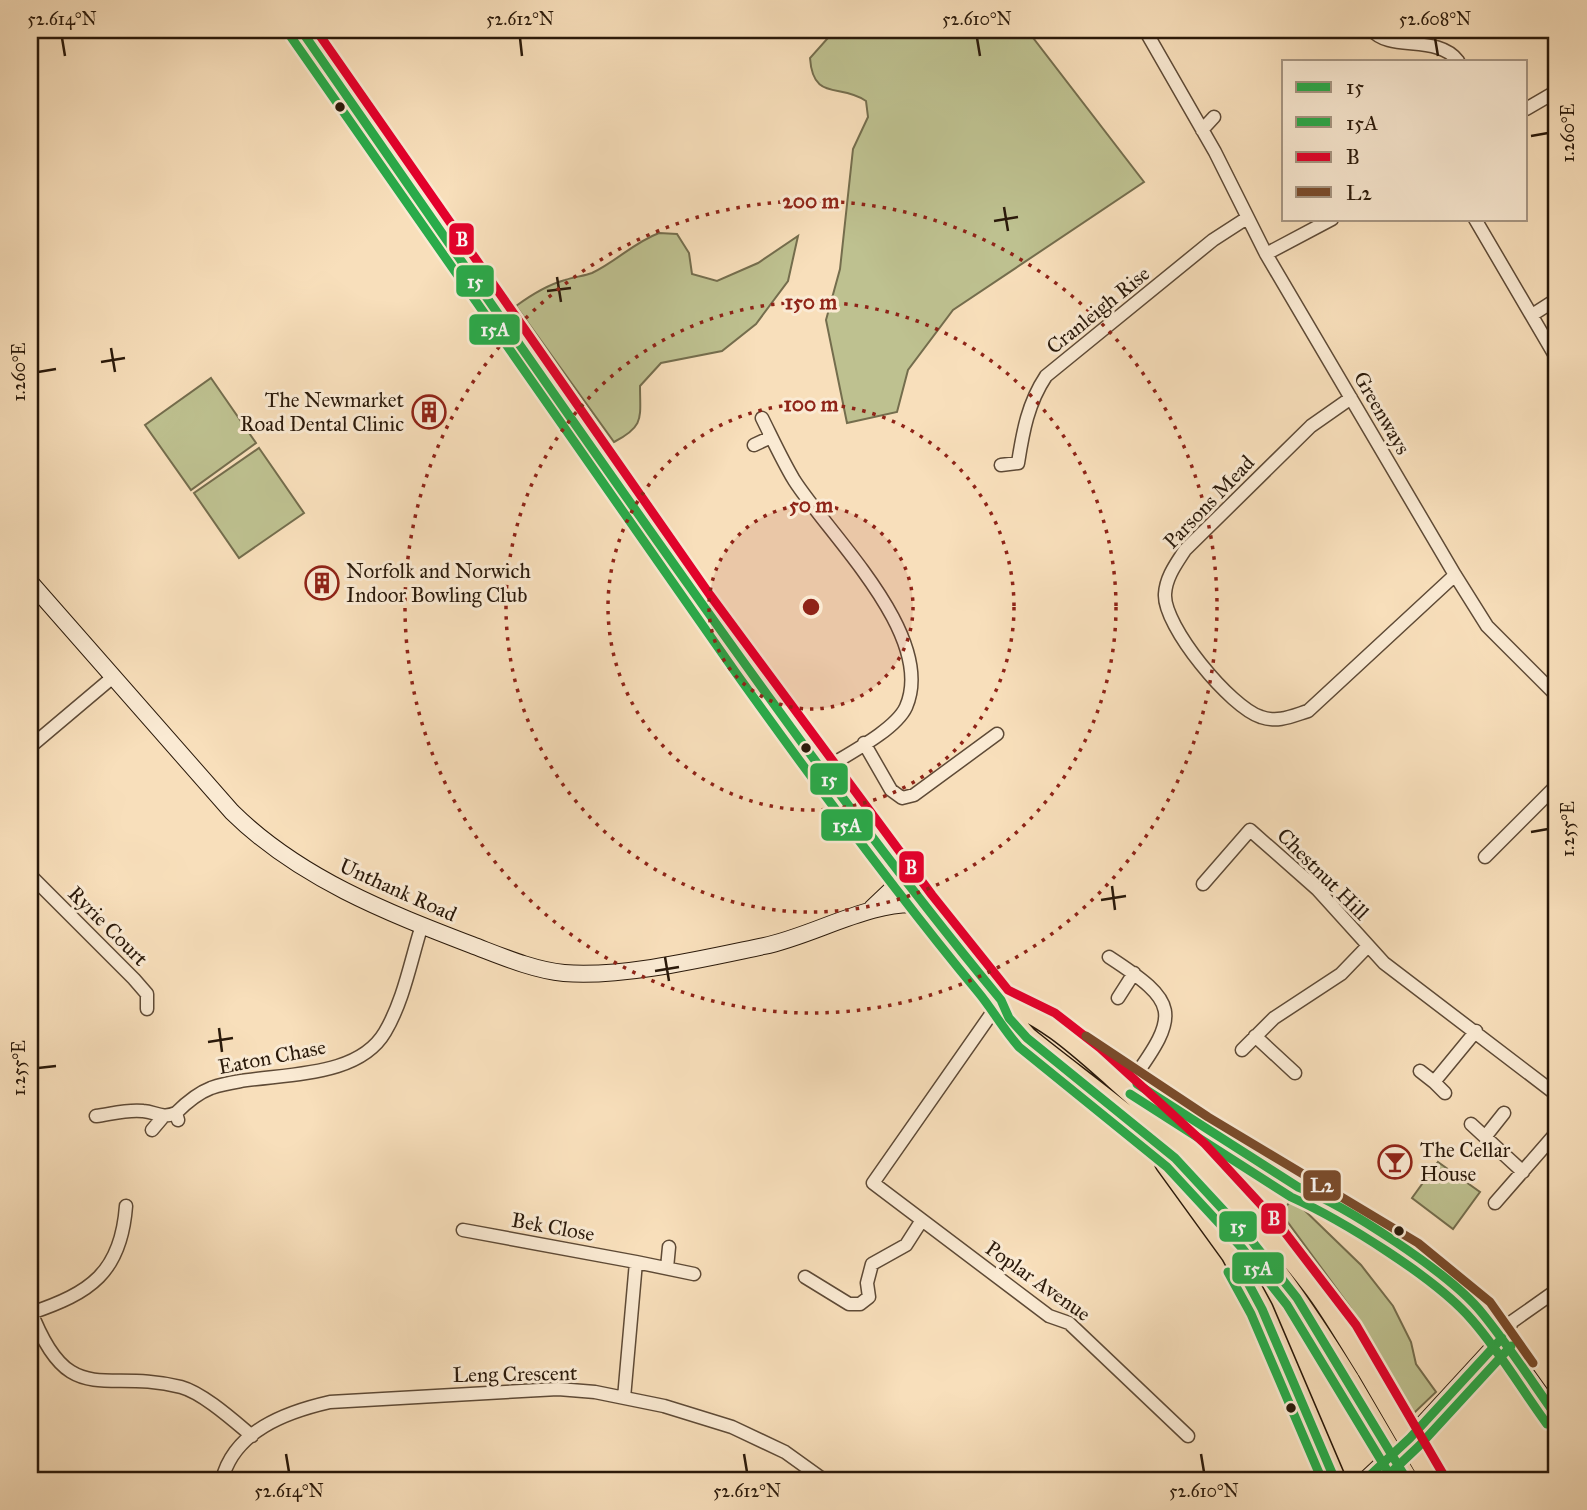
<svg xmlns="http://www.w3.org/2000/svg" width="1587" height="1510" font-family="'IM FELL Great Primer',serif">
  <style>
    .green { fill: #bec190; stroke: #746d4d; stroke-width: 2 }
    .lines { fill: none; stroke-linecap: round; stroke-linejoin: round }
    .street-casing { stroke: #5e4a36; stroke-width: 15 }
    .secondary-casing { stroke: #2a190a; stroke-width: 18 }
    .highway-casing { stroke: #2a190a; stroke-width: 24 }
    .street { stroke: #faead3; stroke-width: 12 }
    .secondary { stroke: #faead3; stroke-width: 16 }
    .highway { stroke: #f8dfbb; stroke-width: 21 }
    .highway-bridge-casing { stroke: #2a190a; stroke-width: 24; stroke-linecap: butt }
    .highway-bridge { stroke: #f8dfbb; stroke-width: 21 }
    .bus-1-casing { stroke: #faead3; stroke-width: 14 }
    .bus-2-casing { stroke: #faead3; stroke-width: 14 }
    .bus-3-casing { stroke: #faead3; stroke-width: 14 }
    .bus-4-casing { stroke: #faead3; stroke-width: 14 }
    .bus-1 { stroke: #29ab4a; stroke-width: 9 }
    .bus-2 { stroke: #29ab4a; stroke-width: 9 }
    .bus-3 { stroke: #e4002b; stroke-width: 9 }
    .bus-4 { stroke: #7a4b2a; stroke-width: 9 }
    .ticks { fill: none; stroke: #2a190a; stroke-width: 2.5 }
    .ring { fill: none; stroke: #8f2418; stroke-width: 3.5; stroke-dasharray: 3.5 7 }
    .bus-dot { fill: #2a190a; stroke: #faead3; stroke-width: 2.5 }
    .labels { text-anchor: middle; stroke-width: 6; stroke-linejoin: round; paint-order: stroke }
    .street-label { font-size: 21px; fill: #2a190a; stroke: #faead3 }
    .poi-label { font-size: 21px; fill: #2a190a; stroke: #faead3; text-anchor: start }
    .centre { fill: #8f2418; stroke: #faead3; stroke-width: 3.5 }
    .ring-label { font-size: 21px; text-anchor: middle; font-weight: bold; fill: #8f2418; stroke: #faead3; stroke-width: 6; stroke-linejoin: round; paint-order: stroke }
    .line-badge { stroke: #faead3; stroke-width: 2.5 }
    .badge-label { font-size: 19px; text-anchor: middle; font-weight: bold; fill: #fff }
    .neatline { fill: none; stroke: #2a190a; stroke-width: 2.5 }
    .ticks-label { font-size: 18px; text-anchor: middle; fill: #2a190a }
  </style>
  <rect width="100%" height="100%" fill="#f8dfbb"/>
  <filter id="stains"><feTurbulence type="fractalNoise" baseFrequency=".00286" numOctaves="4"/><feColorMatrix values="0 0 0 0 .2 0 0 0 0 .09 0 0 0 0 .02 0 0 0 .5 -.17"/></filter>
  <radialGradient id="worn" r=".72"><stop offset=".6" stop-color="#630" stop-opacity="0"/><stop offset="1" stop-color="#630" stop-opacity=".3"/></radialGradient>
  <path class="green" d="M835,30H1027L1144,182L953,310L908,370L897,412L847,423L826,320L840,269L853,149L868,117L866,101C840,83 813,102 810,58Z
    M659,233L677,234L689,253L692,274L717,281L758,263L798,236L788,281L756,324L722,351L661,363L640,386C640,418 645,426 614,442L516,306C531,295 547,285 565,280C574,277 584,276 592,273C617,261 633,243 659,233Z
    M211,378L256,443L191,490L145,425Z
    M259,448L304,513L239,558L194,493Z
    M1438,1162L1480,1192L1453,1229L1412,1198Z
    M1289,1203H1297L1361,1265L1393,1306L1411,1342L1416,1364L1436,1392L1413,1414L1350,1307L1284,1217L1282,1211Z"/>
  <g class="lines">
    <defs>
      <path id="street" d="M1145,30L1215,152L1266,254L1455,575L1487,626L1557,696
        M1372,30C1389,52 1438,34 1458,61
        M1334,31V30
        M1526,109L1557,91
        M1202,130L1214,117
        M1475,219L1557,359
        M1266,254L1332,219
        M1532,315L1557,299
        M1351,398L1311,426L1185,550C1176,564 1166,577 1165,594C1163,626 1231,708 1261,717C1278,723 1292,716 1308,711L1455,575
        M762,418C772,438 782,460 794,480C829,535 937,636 906,707C895,731 844,756 821,771
        M754,445L771,437
        M1001,465L1018,463C1023,431 1028,403 1046,376L1213,240L1247,218
        M864,743L891,790L902,798L914,795L997,734
        M30,747L113,677
        M1485,857L1557,785
        M30,875L134,979L147,994V1009
        M1203,884L1250,830L1317,889L1384,963L1557,1095
        M1109,957C1178,1002 1181,1013 1132,1080
        M1118,998L1134,973
        M1001,1000L873,1183L1049,1316L1069,1323L1188,1436
        M1255,1036L1295,1073
        M1242,1050L1274,1018L1341,974L1367,947
        M1420,1071L1434,1082L1476,1031
        M1434,1082L1445,1093
        M96,1116C111,1114 128,1109 143,1111C156,1112 162,1119 176,1113
        M178,1120L176,1113C186,1103 198,1093 211,1088C262,1070 354,1085 385,1032C404,1000 411,959 422,925
        M1471,1124L1523,1172
        M152,1130L163,1117
        M1485,1137L1504,1113
        M1495,1203L1557,1132
        M463,1230L636,1262L624,1398
        M636,1262L694,1274
        M667,1268L669,1247
        M805,1277L849,1304H860L869,1297L867,1283L872,1264L906,1245L922,1220
        M30,1309C69,1412 103,1367 181,1387C203,1393 234,1421 252,1436
        M31,1313C90,1293 121,1273 126,1206
        M1502,1338L1513,1321L1557,1290
        M222,1480C234,1431 286,1412 330,1402L558,1389L595,1392L664,1406L732,1427L785,1452L824,1480"/>
      <path id="secondary" d="M30,582L232,812C299,878 386,912 472,945C501,956 533,970 564,973C622,978 706,958 764,946C814,936 872,899 922,905
        M872,908L892,889L897,873
        M1308,1190C1367,1224 1430,1264 1481,1311L1557,1417
        M1365,1480L1410,1438L1502,1338"/>
      <path id="highway" d="M301,30L613,479L821,771L922,905L1001,1000L1009,1018L1027,1038C1075,1077 1127,1113 1172,1155C1243,1220 1299,1300 1349,1381
        M1001,1000C1044,1013 1081,1048 1114,1077C1187,1141 1254,1208 1313,1285C1333,1311 1350,1342 1368,1370
        M1145,1089L1298,1187L1308,1190
        M1166,1163L1232,1254L1262,1309L1335,1480"/>
    </defs>
    <use href="#street" class="street-casing"/>
    <use href="#secondary" class="secondary-casing"/>
    <use href="#highway" class="highway-casing"/>
    <use href="#street" class="street"/>
    <use href="#secondary" class="secondary"/>
    <use href="#highway" class="highway"/>
    <defs>
      <path id="highway-bridge" d="M1368,1370L1432,1480
        M1349,1381L1407,1480"/>
    </defs>
    <use href="#highway-bridge" class="highway-bridge-casing"/>
    <use href="#highway-bridge" class="highway-bridge"/>
    <defs>
      <path id="bus-1" d="M301,30C430,216 559,403 690,587C790,728 891,867 1001,1000L1009,1018L1027,1038L1175,1158L1251,1240L1297,1298L1407,1480
        M1137,1084L1298,1187C1345,1205 1451,1274 1482,1313C1509,1346 1532,1382 1557,1417
        M1239,1266L1262,1309L1335,1480
        M1365,1480L1410,1438L1502,1338"/>
      <path id="bus-2" d="M291,37C439,249 586,462 736,673C814,782 893,889 978,992C993,1010 1003,1029 1019,1047L1167,1167L1242,1248L1287,1305L1393,1480
        M1130,1094L1291,1197C1342,1220 1436,1278 1472,1320C1500,1352 1522,1390 1547,1424
        M1228,1272L1251,1314L1322,1480
        M1383,1480L1419,1446L1511,1346"/>
      <path id="bus-3" d="M316,30L710,595L932,895L1008,990L1055,1013L1100,1048L1205,1144L1277,1222L1356,1325L1443,1474"/>
      <path id="bus-4" d="M1086,1036L1208,1117L1418,1243L1490,1302L1533,1363"/>
    </defs>
    <use href="#bus-1" class="bus-1-casing"/>
    <use href="#bus-2" class="bus-2-casing"/>
    <use href="#bus-3" class="bus-3-casing"/>
    <use href="#bus-4" class="bus-4-casing"/>
    <use href="#bus-1" class="bus-1"/>
    <use href="#bus-2" class="bus-2"/>
    <use href="#bus-3" class="bus-3"/>
    <use href="#bus-4" class="bus-4"/>
  </g>
  <path class="ticks" d="M62,38L65,56M520,38L522,56M977,38L980,56M1435,38L1438,56M1531,136L1548,133M1004,207L1008,231M994,221L1018,217M557,277L561,302M547,291L571,288M111,348L115,372M101,362L125,358M38,372L56,369M1531,832L1548,829M1112,886L1115,910M1101,900L1126,896M665,957L669,981M655,971L679,967M219,1028L222,1052M208,1042L233,1038M38,1068L56,1066M286,1454L289,1472M744,1454L747,1472M1201,1454L1204,1472"/>
  <circle cx="811" cy="607" r="102" fill="#8f2418" fill-opacity=".12"/>
  <g class="ring">
    <circle cx="811" cy="607" r="102"/>
    <circle cx="811" cy="607" r="203"/>
    <circle cx="811" cy="607" r="305"/>
    <circle cx="811" cy="607" r="406"/>
  </g>
  <defs>
    <symbol id="building-ring" viewBox="-11 -11 22 22"><circle r="9.5" fill="#faead3" stroke="#8f2418" stroke-width="1.5"/><path d="M-4-6H4V6H1V3H-1V6H-4ZM-2.5-4.3h1.7v1.8h-1.7ZM.8-4.3h1.7v1.8H.8ZM-2.5-1h1.7V.8h-1.7ZM.8-1h1.7V.8H.8Z" fill="#8f2418"/></symbol>
    <symbol id="bar-ring" viewBox="-11 -11 22 22"><circle r="9.5" fill="#faead3" stroke="#8f2418" stroke-width="1.5"/><path d="M-6-5H6L.8 .8V4.5H3.5V6h-7V4.5H-.8V.8Z" fill="#8f2418"/></symbol>
  </defs>
  <g fill-rule="evenodd">
    <use href="#building-ring" x="410" y="393" width="38" height="38"/>
    <use href="#building-ring" x="303" y="564" width="38" height="38"/>
    <use href="#bar-ring" x="1376" y="1143" width="38" height="38"/>
  </g>
  <g class="bus-dot">
    <circle cx="340" cy="107" r="6"/>
    <circle cx="806" cy="748" r="6"/>
    <circle cx="1399" cy="1231" r="6"/>
    <circle cx="1291" cy="1408" r="6"/>
  </g>
  <g class="labels">
    <g class="street-label">
      <text transform="translate(1098 310) rotate(-39)" y="7">Cranleigh Rise</text>
      <text transform="translate(1382 413) rotate(60)" y="7">Greenways</text>
      <text transform="translate(1209 502) rotate(-46)" y="7">Parsons Mead</text>
      <text transform="translate(1323 874) rotate(45)" y="7">Chestnut Hill</text>
      <text transform="translate(398 890) rotate(24)" y="7">Unthank Road</text>
      <text transform="translate(108 926) rotate(45)" y="7">Ryrie Court</text>
      <text transform="translate(272 1057) rotate(-11)" y="7">Eaton Chase</text>
      <text transform="translate(553 1227) rotate(10)" y="7">Bek Close</text>
      <text transform="translate(1038 1281) rotate(35)" y="7">Poplar Avenue</text>
      <text transform="translate(515 1374) rotate(-1)" y="7">Leng Crescent</text>
    </g>
    <g class="poi-label">
      <text x="404" y="407" text-anchor="end">The Newmarket<tspan x="404" dy="24">Road Dental Clinic</tspan></text>
      <text x="346" y="578">Norfolk and Norwich<tspan x="346" dy="24">Indoor Bowling Club</tspan></text>
      <text x="1420" y="1157">The Cellar<tspan x="1420" dy="24">House</tspan></text>
    </g>
  </g>
  <circle cx="811" cy="607" r="10" class="centre"/>
  <g class="ring-label">
    <text x="811" y="208">200 m</text>
    <text x="811" y="309">150 m</text>
    <text x="811" y="411">100 m</text>
    <text x="811" y="512">50 m</text>
  </g>
  <g class="line-badge">
    <rect x="448" y="222" width="27" height="34" rx="7" fill="#e4002b"/>
    <rect x="455" y="264" width="40" height="34" rx="7" fill="#29ab4a"/>
    <rect x="468" y="313" width="53" height="33" rx="7" fill="#29ab4a"/>
    <rect x="809" y="762" width="40" height="34" rx="7" fill="#29ab4a"/>
    <rect x="820" y="808" width="54" height="34" rx="7" fill="#29ab4a"/>
    <rect x="898" y="850" width="27" height="34" rx="7" fill="#e4002b"/>
    <rect x="1302" y="1169" width="40" height="33" rx="7" fill="#7a4b2a"/>
    <rect x="1260" y="1202" width="27" height="33" rx="7" fill="#e4002b"/>
    <rect x="1218" y="1210" width="40" height="33" rx="7" fill="#29ab4a"/>
    <rect x="1231" y="1251" width="54" height="34" rx="7" fill="#29ab4a"/>
  </g>
  <g class="badge-label">
    <text x="462" y="246">B</text>
    <text x="475" y="288">15</text>
    <text x="495" y="336">15A</text>
    <text x="829" y="786">15</text>
    <text x="847" y="832">15A</text>
    <text x="911" y="874">B</text>
    <text x="1322" y="1192">L2</text>
    <text x="1274" y="1225">B</text>
    <text x="1238" y="1233">15</text>
    <text x="1258" y="1275">15A</text>
  </g>
  <rect width="1587" height="1510" fill="none" stroke="#f8dfbb" stroke-width="77"/>
  <rect x="1282" y="60" width="245" height="161" fill="#faead3" stroke="#a79683" stroke-width="2"/>
  <rect x="1296" y="82" width="35" height="10" fill="#29ab4a" stroke="#a79683" stroke-width="2"/>
  <text x="1346" y="94" font-size="21" fill="#2a190a">15</text>
  <rect x="1296" y="117" width="35" height="10" fill="#29ab4a" stroke="#a79683" stroke-width="2"/>
  <text x="1346" y="130" font-size="21" fill="#2a190a">15A</text>
  <rect x="1296" y="152" width="35" height="10" fill="#e4002b" stroke="#a79683" stroke-width="2"/>
  <text x="1346" y="164" font-size="21" fill="#2a190a">B</text>
  <rect x="1296" y="187" width="35" height="10" fill="#7a4b2a" stroke="#a79683" stroke-width="2"/>
  <text x="1346" y="200" font-size="21" fill="#2a190a">L2</text>
  <rect x="38" y="38" width="1510" height="1434" class="neatline"/>
  <g class="ticks-label">
    <text x="62" y="25">52.614°N</text>
    <text x="520" y="25">52.612°N</text>
    <text x="977" y="25">52.610°N</text>
    <text x="1435" y="25">52.608°N</text>
    <text transform="translate(1568 133) rotate(-90)" y="6">1.260°E</text>
    <text transform="translate(19 372) rotate(-90)" y="6">1.260°E</text>
    <text transform="translate(1568 829) rotate(-90)" y="6">1.255°E</text>
    <text transform="translate(19 1068) rotate(-90)" y="6">1.255°E</text>
    <text x="289" y="1497">52.614°N</text>
    <text x="747" y="1497">52.612°N</text>
    <text x="1204" y="1497">52.610°N</text>
  </g>
  <rect width="100%" height="100%" filter="url(#stains)"/>
  <rect width="100%" height="100%" fill="url(#worn)"/>
</svg>
